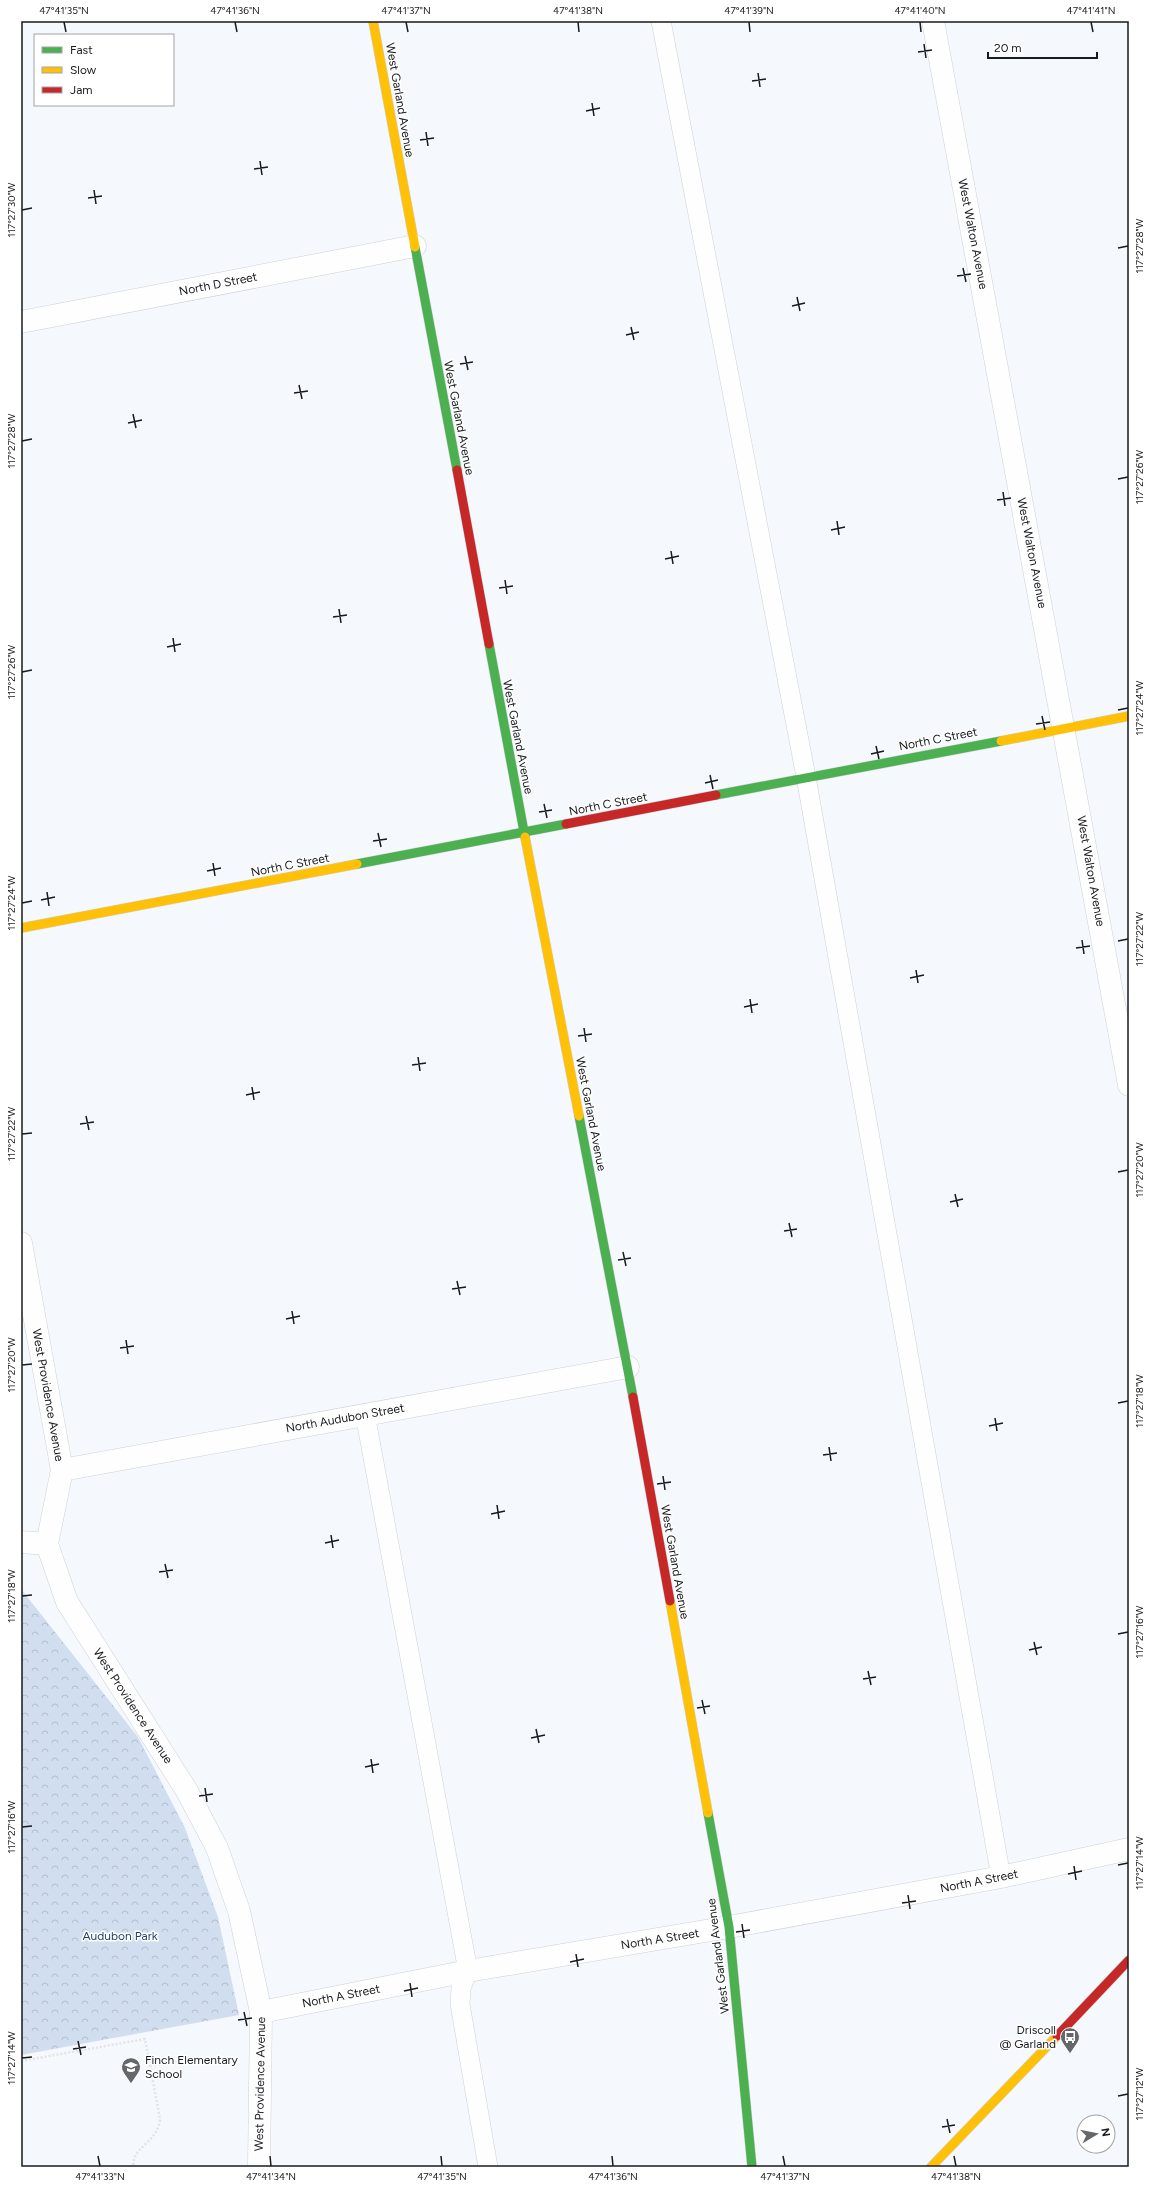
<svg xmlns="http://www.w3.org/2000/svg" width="1150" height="2188" font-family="Figtree,sans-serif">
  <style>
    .park { fill: url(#park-crowns) }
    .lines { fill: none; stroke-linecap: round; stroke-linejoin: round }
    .lane-casing { stroke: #ced1d4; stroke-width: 20 }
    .street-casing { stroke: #ced1d4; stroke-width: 23 }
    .fast-casing { stroke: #ced1d4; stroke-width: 10 }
    .slow-casing { stroke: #ced1d4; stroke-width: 10 }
    .jam-casing { stroke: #ced1d4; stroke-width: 10 }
    .path { stroke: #e2e4e5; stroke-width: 2.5; stroke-dasharray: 2 2; stroke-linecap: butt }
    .lane { stroke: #fefeff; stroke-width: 19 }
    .street { stroke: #fefeff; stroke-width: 22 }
    .fast { stroke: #4caf50; stroke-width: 9 }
    .slow { stroke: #ffc107; stroke-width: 9 }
    .jam { stroke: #c62828; stroke-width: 9 }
    .ticks { fill: none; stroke: #181a1d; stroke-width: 1.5 }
    .labels { text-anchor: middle; stroke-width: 3; stroke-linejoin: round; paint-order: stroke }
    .street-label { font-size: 12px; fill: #181a1d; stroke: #fff }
    .park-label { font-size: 12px; fill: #22426b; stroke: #fff }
    .poi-label { font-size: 12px; fill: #181a1d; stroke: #fff; text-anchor: end }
    .neatline { fill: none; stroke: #181a1d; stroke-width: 1.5 }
    .ticks-label { font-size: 10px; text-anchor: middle; fill: #181a1d }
  </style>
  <defs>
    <pattern id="park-crowns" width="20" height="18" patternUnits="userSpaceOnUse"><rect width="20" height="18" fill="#d1deef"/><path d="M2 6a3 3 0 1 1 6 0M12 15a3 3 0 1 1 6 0" fill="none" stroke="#b3becc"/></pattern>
  </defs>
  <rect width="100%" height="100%" fill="#f5f8fc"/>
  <path class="park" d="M21,1589L138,1737L185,1828L218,1917L239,2015L21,2055Z"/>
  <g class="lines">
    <defs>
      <path id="lane" d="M661,21L806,777L1001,1877
        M365,1414L468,1971L461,1988L460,2004L488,2167"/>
      <path id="street" d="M933,21L1129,1085
        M21,322L415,246
        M21,1243L62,1470L47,1544L67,1602L187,1791L217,1848L239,1911L261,2012L259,2167
        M62,1470L628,1367
        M21,1542L47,1544
        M261,2012L468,1971L729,1927L1001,1877L1129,1849"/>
      <path id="fast" d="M415,247L457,470
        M489,644L525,837
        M716,795L1001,741
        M357,864L566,824
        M579,1116L633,1397
        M708,1813L729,1927L752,2167"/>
      <path id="slow" d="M373,21L415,247
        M1001,741L1129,716
        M525,837L579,1116
        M21,928L357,864
        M670,1601L708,1813
        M931,2167L1057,2036"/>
      <path id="jam" d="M457,470L489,644
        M566,824L716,795
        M633,1397L670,1601
        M1057,2036L1129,1960"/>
    </defs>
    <use href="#lane" class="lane-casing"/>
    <use href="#street" class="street-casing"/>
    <use href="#fast" class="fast-casing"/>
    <use href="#slow" class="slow-casing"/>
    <use href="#jam" class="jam-casing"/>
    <path class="path" d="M21,2061L145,2039L160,2119C158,2143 133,2145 133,2167
      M150,2066L182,2060H231"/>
    <use href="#lane" class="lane"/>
    <use href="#street" class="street"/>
    <use href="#fast" class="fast"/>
    <use href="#slow" class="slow"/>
    <use href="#jam" class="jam"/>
  </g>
  <path class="ticks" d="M64,22L66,32M235,22L237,32M406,22L408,32M578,22L579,32M749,22L750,32M920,22L921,32M1091,22L1093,32M924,44L926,58M918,52L932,50M758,73L760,87M752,81L766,79M592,103L594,116M586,111L600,108M426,132L428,146M420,140L434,138M260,161L262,175M254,169L268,167M94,190L96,204M88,198L102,196M22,210L32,208M1118,248L1128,246M963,268L966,282M957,276L971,274M797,297L800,311M792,306L805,303M631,327L634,340M626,335L639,332M465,356L468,370M460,364L473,362M299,385L302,399M294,393L308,391M133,414L136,428M128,423L142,420M22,441L32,439M1118,479L1128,477M1003,492L1005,506M997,500L1011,498M837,521L839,535M831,530L845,527M671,551L673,564M665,559L679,556M505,580L507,594M499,588L513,586M339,609L341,623M333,617L347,615M173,638L175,652M167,647L181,644M22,672L32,670M1118,710L1128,708M1042,716L1045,730M1036,724L1050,722M876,746L879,759M871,754L884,751M710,775L713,789M705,783L718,780M544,804L547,818M539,812L552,810M378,833L381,847M373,841L387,839M213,863L215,876M207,871L221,868M47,892L49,906M41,900L55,897M22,903L32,901M1082,940L1084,954M1118,941L1128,939M1076,948L1090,946M916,970L918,983M910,978L924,975M750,999L752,1013M744,1007L758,1004M584,1028L586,1042M578,1036L592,1034M418,1057L420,1071M412,1065L426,1063M252,1087L254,1100M246,1095L260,1092M86,1116L89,1130M80,1124L94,1122M22,1134L32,1133M1118,1172L1128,1170M955,1194L958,1207M950,1202L963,1199M789,1223L792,1237M784,1231L797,1229M623,1252L626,1266M618,1260L631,1258M457,1281L460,1295M452,1289L466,1287M292,1311L294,1324M286,1319L300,1316M126,1340L128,1354M120,1348L134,1346M22,1365L32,1364M1118,1403L1128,1401M995,1418L997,1431M989,1426L1003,1423M829,1447L831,1461M823,1455L837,1453M663,1476L665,1490M657,1484L671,1482M497,1505L499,1519M491,1514L505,1511M331,1535L333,1548M325,1543L339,1540M165,1564L168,1578M159,1572L173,1570M22,1596L32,1595M1118,1634L1128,1632M1034,1642L1037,1655M1029,1650L1042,1647M868,1671L871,1685M863,1679L876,1677M702,1700L705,1714M697,1708L710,1706M536,1729L539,1743M531,1738L545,1735M371,1759L373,1773M365,1767L379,1764M205,1788L207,1802M199,1796L213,1794M22,1827L32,1826M1118,1865L1128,1863M1074,1866L1076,1880M1068,1874L1082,1871M908,1895L910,1909M902,1903L916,1901M742,1924L744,1938M736,1932L750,1930M576,1954L578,1967M570,1962L584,1959M410,1983L412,1997M404,1991L418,1988M244,2012L247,2026M238,2020L252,2018M78,2041L81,2055M73,2049L86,2047M22,2058L32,2057M1118,2096L1128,2094M947,2119L950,2133M942,2127L955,2125M98,2156L100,2166M270,2156L271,2166M441,2156L442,2166M612,2156L613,2166M783,2156L785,2166M954,2156L956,2166"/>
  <defs>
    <symbol id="bus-pin" viewBox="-11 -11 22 30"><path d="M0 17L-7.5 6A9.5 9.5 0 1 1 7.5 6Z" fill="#65686b" stroke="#fff"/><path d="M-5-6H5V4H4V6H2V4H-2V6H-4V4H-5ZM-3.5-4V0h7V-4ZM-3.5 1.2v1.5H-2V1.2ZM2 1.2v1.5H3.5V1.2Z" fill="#fff"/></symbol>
    <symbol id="school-pin" viewBox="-11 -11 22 30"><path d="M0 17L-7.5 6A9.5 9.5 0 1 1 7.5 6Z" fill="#65686b" stroke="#fff"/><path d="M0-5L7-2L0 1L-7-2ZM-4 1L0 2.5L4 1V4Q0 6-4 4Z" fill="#fff"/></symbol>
  </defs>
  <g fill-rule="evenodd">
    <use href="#bus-pin" x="1059" y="2026" width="22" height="30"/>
    <use href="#school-pin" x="120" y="2056" width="22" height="30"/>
  </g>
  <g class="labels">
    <g class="street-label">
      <text transform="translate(400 100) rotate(80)" y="4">West Garland Avenue</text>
      <text transform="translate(973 234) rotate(79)" y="4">West Walton Avenue</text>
      <text transform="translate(218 284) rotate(-11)" y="4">North D Street</text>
      <text transform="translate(459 418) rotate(79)" y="4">West Garland Avenue</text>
      <text transform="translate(1032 553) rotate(79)" y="4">West Walton Avenue</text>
      <text transform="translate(518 737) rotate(79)" y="4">West Garland Avenue</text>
      <text transform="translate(938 739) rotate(-11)" y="4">North C Street</text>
      <text transform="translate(608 804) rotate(-11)" y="4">North C Street</text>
      <text transform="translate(290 865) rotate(-11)" y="4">North C Street</text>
      <text transform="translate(1091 871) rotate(80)" y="4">West Walton Avenue</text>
      <text transform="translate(591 1114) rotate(79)" y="4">West Garland Avenue</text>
      <text transform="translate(48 1395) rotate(80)" y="4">West Providence Avenue</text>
      <text transform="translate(345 1418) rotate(-10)" y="4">North Audubon Street</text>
      <text transform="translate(675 1562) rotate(80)" y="4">West Garland Avenue</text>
      <text transform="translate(133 1706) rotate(57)" y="4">West Providence Avenue</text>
      <text transform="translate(979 1881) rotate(-11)" y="4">North A Street</text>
      <text transform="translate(660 1939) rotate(-9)" y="4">North A Street</text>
      <text transform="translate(718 1956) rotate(-97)" y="4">West Garland Avenue</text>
      <text transform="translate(341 1996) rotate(-11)" y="4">North A Street</text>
      <text transform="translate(260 2084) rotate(-89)" y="4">West Providence Avenue</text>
    </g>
    <g class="park-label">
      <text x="120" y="1940">Audubon Park</text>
    </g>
    <g class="poi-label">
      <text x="1056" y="2034">Driscoll<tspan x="1056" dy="14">@ Garland</tspan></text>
      <text x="145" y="2064" text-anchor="start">Finch Elementary<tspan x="145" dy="14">School</tspan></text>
    </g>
  </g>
  <rect width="1150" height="2188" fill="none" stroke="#ffffff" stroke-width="44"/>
  <rect x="34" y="34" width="140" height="72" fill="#ffffff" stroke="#a3a3a5"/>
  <rect x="42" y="47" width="20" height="6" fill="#4caf50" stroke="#a3a3a5"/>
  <text x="70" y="54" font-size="12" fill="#181a1d">Fast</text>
  <rect x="42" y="67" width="20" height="6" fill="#ffc107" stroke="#a3a3a5"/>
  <text x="70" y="74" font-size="12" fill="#181a1d">Slow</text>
  <rect x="42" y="87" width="20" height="6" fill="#c62828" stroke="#a3a3a5"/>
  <text x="70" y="94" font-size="12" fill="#181a1d">Jam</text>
  <g transform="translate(1096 2134) rotate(80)"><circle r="19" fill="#ffffff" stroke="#a3a3a5"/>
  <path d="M0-3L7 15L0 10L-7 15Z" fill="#65686b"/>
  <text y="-6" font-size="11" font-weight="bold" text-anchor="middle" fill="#181a1d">N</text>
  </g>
  <path d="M988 52v6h109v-6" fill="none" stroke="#181a1d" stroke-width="2"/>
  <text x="994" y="52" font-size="12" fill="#181a1d" stroke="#ffffff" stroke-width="3" paint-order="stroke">20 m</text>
  <rect x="22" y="22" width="1106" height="2144" class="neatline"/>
  <g class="ticks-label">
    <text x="64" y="14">47°41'35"N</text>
    <text x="235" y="14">47°41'36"N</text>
    <text x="406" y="14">47°41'37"N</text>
    <text x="578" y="14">47°41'38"N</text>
    <text x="749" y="14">47°41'39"N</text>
    <text x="920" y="14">47°41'40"N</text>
    <text x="1091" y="14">47°41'41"N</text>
    <text transform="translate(11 210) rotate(-90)" y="4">117°27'30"W</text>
    <text transform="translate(1139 246) rotate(-90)" y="4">117°27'28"W</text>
    <text transform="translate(11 441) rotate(-90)" y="4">117°27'28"W</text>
    <text transform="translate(1139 477) rotate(-90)" y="4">117°27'26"W</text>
    <text transform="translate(11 672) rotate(-90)" y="4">117°27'26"W</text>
    <text transform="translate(1139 708) rotate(-90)" y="4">117°27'24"W</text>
    <text transform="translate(11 903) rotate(-90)" y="4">117°27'24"W</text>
    <text transform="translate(1139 939) rotate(-90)" y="4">117°27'22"W</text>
    <text transform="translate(11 1134) rotate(-90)" y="4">117°27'22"W</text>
    <text transform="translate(1139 1170) rotate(-90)" y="4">117°27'20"W</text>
    <text transform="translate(11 1365) rotate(-90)" y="4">117°27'20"W</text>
    <text transform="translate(1139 1401) rotate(-90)" y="4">117°27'18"W</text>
    <text transform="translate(11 1596) rotate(-90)" y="4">117°27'18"W</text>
    <text transform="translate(1139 1632) rotate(-90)" y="4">117°27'16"W</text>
    <text transform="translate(11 1827) rotate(-90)" y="4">117°27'16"W</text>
    <text transform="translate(1139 1863) rotate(-90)" y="4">117°27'14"W</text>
    <text transform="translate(11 2058) rotate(-90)" y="4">117°27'14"W</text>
    <text transform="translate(1139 2094) rotate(-90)" y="4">117°27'12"W</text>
    <text x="100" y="2180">47°41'33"N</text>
    <text x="271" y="2180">47°41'34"N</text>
    <text x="442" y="2180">47°41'35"N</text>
    <text x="613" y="2180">47°41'36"N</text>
    <text x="785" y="2180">47°41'37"N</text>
    <text x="956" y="2180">47°41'38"N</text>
  </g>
</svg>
